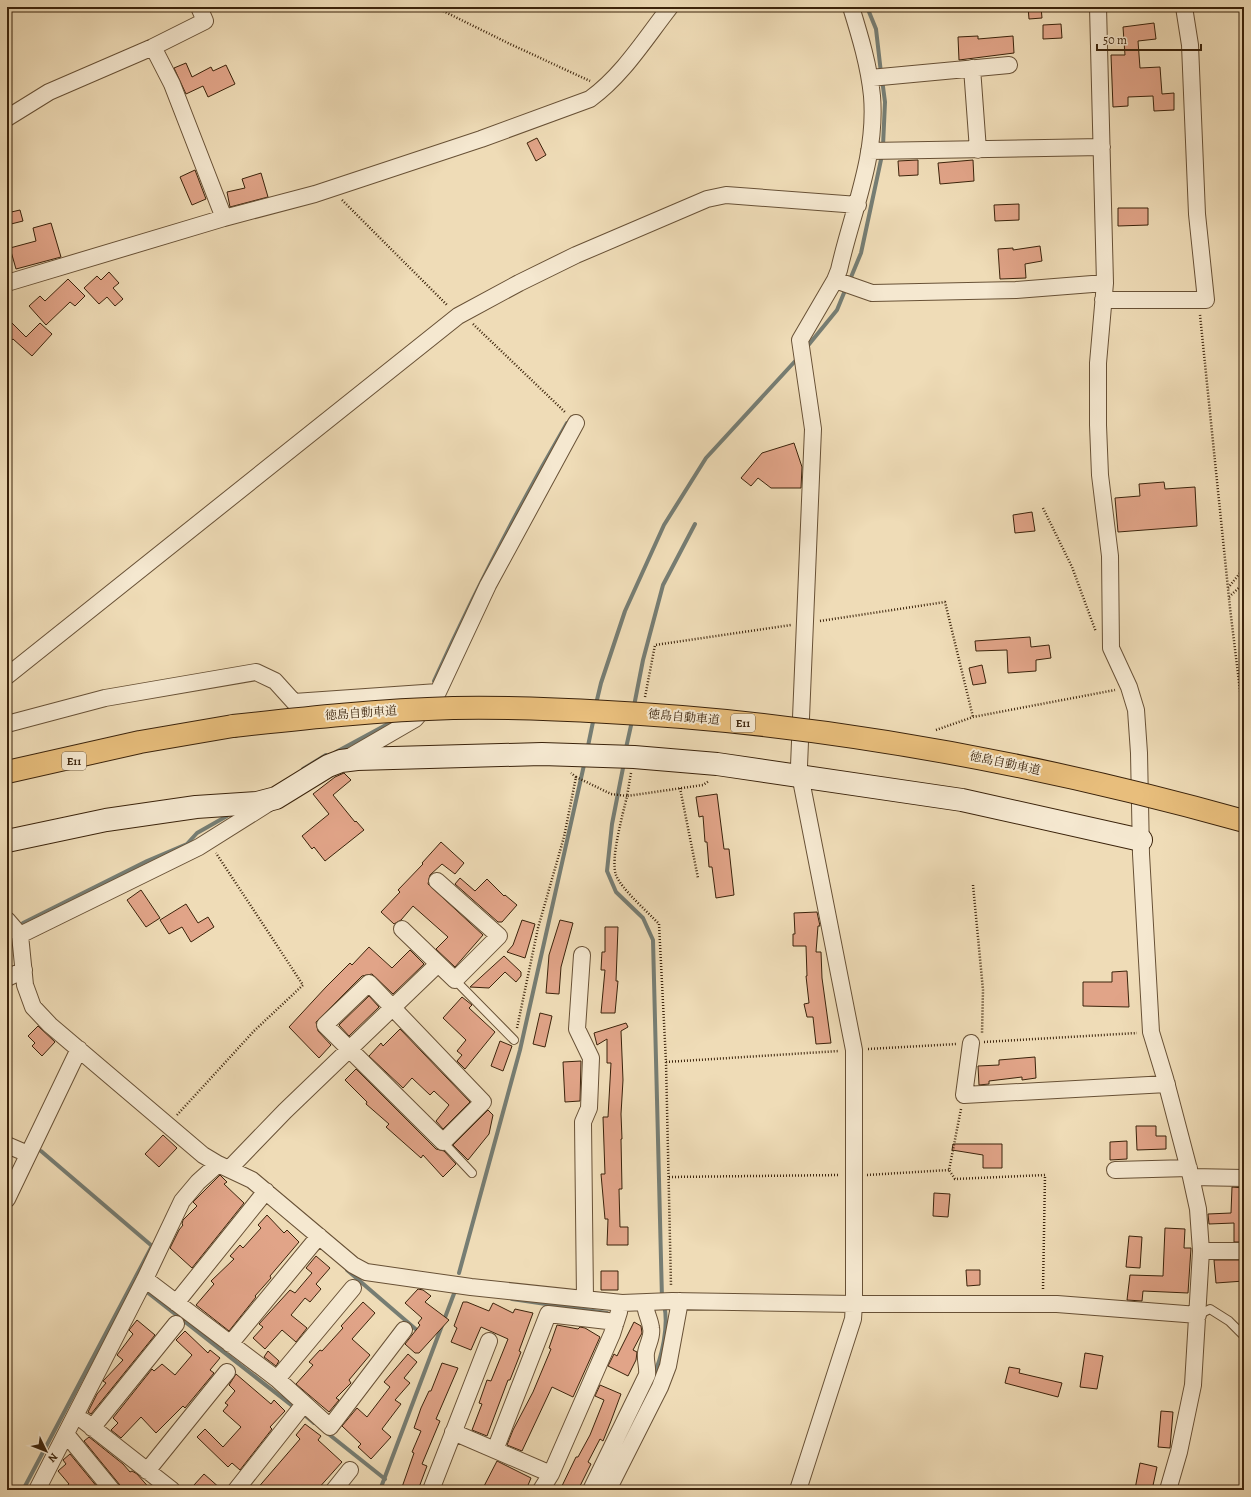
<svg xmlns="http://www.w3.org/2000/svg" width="1251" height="1497" font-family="Alegreya,'Noto Serif JP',serif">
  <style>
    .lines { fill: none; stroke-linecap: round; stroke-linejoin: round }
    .stream { stroke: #767d73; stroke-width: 4 }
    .building { fill: #e1a488; stroke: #3b230b }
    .lane-casing { stroke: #685136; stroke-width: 10 }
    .street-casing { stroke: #685136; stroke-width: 18 }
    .secondary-casing { stroke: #3b230b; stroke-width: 24 }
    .highway-casing { stroke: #3b230b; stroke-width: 24 }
    .path { stroke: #3b230b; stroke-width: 2.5; stroke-dasharray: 1 2; stroke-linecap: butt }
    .lane { stroke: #f5e8d0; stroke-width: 8 }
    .street { stroke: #f5e8d0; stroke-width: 16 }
    .secondary { stroke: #f5e8d0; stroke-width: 22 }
    .highway { stroke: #e8be7c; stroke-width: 22 }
    .highway-bridge-casing { stroke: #3b230b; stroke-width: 24; stroke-linecap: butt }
    .highway-bridge { stroke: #e8be7c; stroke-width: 22 }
    .labels { text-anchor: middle; stroke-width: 4; stroke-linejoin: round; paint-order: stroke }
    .shield { fill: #f5e8d0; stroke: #735e46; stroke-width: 1 }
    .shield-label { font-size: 11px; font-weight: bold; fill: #3b230b }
    .street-label { font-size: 12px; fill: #3b230b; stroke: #f5e8d0 }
  </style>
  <rect width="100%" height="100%" fill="#efdcb7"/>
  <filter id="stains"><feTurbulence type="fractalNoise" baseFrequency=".005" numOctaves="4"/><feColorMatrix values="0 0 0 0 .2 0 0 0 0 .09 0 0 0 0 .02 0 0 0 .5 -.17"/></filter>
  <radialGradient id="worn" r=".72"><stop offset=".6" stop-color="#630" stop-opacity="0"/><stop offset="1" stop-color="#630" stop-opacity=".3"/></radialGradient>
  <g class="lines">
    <path class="stream" d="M867,7L876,29L881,73
      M882,79L885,102L883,146
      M849,282L861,253L882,155
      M806,348L837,310L846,288
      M434,681C474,593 518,507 567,423
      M596,704L601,683L625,611L664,525L706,458L798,358
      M634,706L643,660L663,585L695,524
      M588,746L594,717
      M626,748L632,721
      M336,752L397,719
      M623,768L612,824L607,871L616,892L643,918L653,940L662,1299
      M303,769L326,755
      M23,923L147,861L187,844L197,833L227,816
      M347,1270L419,1332
      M459,1273L520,1050L584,765
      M147,1292L295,1408
      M512,1299L607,1313
      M653,1376C662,1358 669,1325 664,1305
      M301,1412L314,1423
      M326,1432L385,1479
      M23,1490L152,1246L41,1151
      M380,1490L455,1291H458"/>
  </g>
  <path class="building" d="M1028,7H1041L1042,18L1029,19Z
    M1154,23L1156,39L1138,41L1140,68L1160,67L1162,94L1174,93V110L1154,111L1153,96L1128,97V106L1113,107L1111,55H1125L1123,27Z
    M1061,24L1062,38L1043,39V25Z
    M978,36V39L1013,36L1014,53L959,60L958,37Z
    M186,63L192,77L211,67L213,71L226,65L235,84L208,97L203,86L186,94L174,68Z
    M537,138L546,155L536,161L527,143Z
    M918,160V175L899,176L898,161Z
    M973,160L974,181L940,184L938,163Z
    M195,170L206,199L192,205L180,177Z
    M261,173L268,197L230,207L227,192L245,188L242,179Z
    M1019,204V220L995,221L994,205Z
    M1118,208H1148V225L1118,226Z
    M20,210L23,221L7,225V213Z
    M51,223L61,257L16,269L10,248L36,241L33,228Z
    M1040,246L1042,261L1025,264L1026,278L1000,279L998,249L1013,248V250Z
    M109,272L119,283L113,288L123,299L115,306L107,297L99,304L84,288L97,276L101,280Z
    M68,279L85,296L75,306L70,302L46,325L29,306L40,296L45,301Z
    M7,318L26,337L40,323L52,334L32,356L13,339L7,344Z
    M794,443L802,467L801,488H771L758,478L751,486L741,478L762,453Z
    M1164,482L1165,489L1195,487L1197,526L1118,532L1115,498L1140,496L1139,484Z
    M1032,512L1035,531L1015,533L1013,515Z
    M1030,637L1031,647L1049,645L1051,658L1036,660V671L1008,673L1007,650L976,651L975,641Z
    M982,665L986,683L973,685L969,668Z
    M344,773L351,780L333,795L355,822L356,821L364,830L325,861L314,847L312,849L302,836L329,814L313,794L335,777Z
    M717,794L724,849H729L734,895L716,898L712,867H709L707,842H705L703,816L699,817L696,797Z
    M441,842L464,863L455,874L442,864L430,875L428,884L483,935L455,967L436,949L448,937L413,906L401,920L394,924L381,912L400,892L398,890L423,864L422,863Z
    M460,878L475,891L487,879L504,896L505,895L517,905L502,922H498L455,884Z
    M141,890L160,918L146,927L127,900Z
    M186,904L198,923L208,917L214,927L191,942L182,927L169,934L160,920Z
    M817,912L820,926H818L816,952H821L822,978L831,1043L816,1044L813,1017H807L804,1004L809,1003L806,976H807L806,946H793V934H795L794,913Z
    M522,920L535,924L525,958L507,952L513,945Z
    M560,920L573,923L561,967L559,994L546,993L549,955Z
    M605,927H618L616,981H618L615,1013H601L605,970H601L602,952H605Z
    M369,947L392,968L410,950L424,964L393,994L372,974L362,976L316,1022L318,1031L331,1045L319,1058L289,1027L326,987L350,963L352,965Z
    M504,956L521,972V976L516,982L505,972L489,988L470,987Z
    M1127,971L1129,1007L1083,1006V982H1112V972Z
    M369,996L379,1007L349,1036L339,1025Z
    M462,997L472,1005L469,1008L495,1032L465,1069L457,1061L462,1055L457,1051L466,1040L443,1018Z
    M540,1013L552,1016L545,1047L533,1044Z
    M626,1023L628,1027L621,1031L623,1080L621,1114L622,1139H621L622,1189H619L620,1227H628V1245H607L608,1219H605L601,1174H605L603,1117H608L611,1063H607V1039L597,1045L594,1033Z
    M38,1026L55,1042L42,1056L32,1046L35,1043L28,1036Z
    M400,1029L470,1102L443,1129L436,1121L449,1105L434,1091L430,1095L412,1078L403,1088L369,1056L381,1043L383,1046Z
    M500,1041L512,1046L503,1071L491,1066Z
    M1035,1057L1036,1078L1022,1080V1077L989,1081V1084L979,1085L978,1066L999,1065V1060Z
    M581,1061L580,1101L565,1102L563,1062Z
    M356,1069L436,1149L444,1151L456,1164L443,1177L423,1155L421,1158L386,1127L389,1124L366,1104L367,1102L345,1080Z
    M488,1110L493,1115L489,1134L468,1160L453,1145Z
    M1136,1126H1156V1136H1166V1149L1137,1150Z
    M163,1135L177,1148L159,1167L145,1154Z
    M1127,1141V1159L1110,1160V1142Z
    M953,1144H1002V1168H983V1155L952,1150Z
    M220,1175L227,1182L224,1184L244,1203L192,1268L170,1248L179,1230L183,1225L182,1224L183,1220L197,1206L193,1202Z
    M1232,1187L1244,1188V1242H1234V1223L1209,1224L1208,1214L1231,1213Z
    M934,1193L950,1194L948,1217L933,1216Z
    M267,1215L284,1233L287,1230L299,1242L270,1276L271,1278L255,1296L256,1297L229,1331L196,1305L214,1284L211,1281L234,1259L230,1256L240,1245L243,1248L261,1228L258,1225Z
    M1165,1228L1185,1229L1184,1248H1191L1188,1293L1143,1291L1142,1301L1127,1300L1130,1275L1163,1276Z
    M1129,1236L1142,1237L1140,1268L1126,1267Z
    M316,1256L330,1268L316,1284L321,1289L310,1302L305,1298L291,1315L307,1328L296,1342L282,1330L265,1349L253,1338L263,1327L259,1324L290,1290L295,1293L312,1273L306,1268Z
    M1214,1260H1244V1281L1216,1283Z
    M966,1270H980V1285L967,1286Z
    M601,1271H618V1290H601Z
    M418,1289L423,1290L431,1296L425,1302L449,1320L419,1353H415L405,1344L420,1325L418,1323L422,1318L405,1303Z
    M363,1302L375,1313L352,1339L370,1355L349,1380L351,1383L336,1398L339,1400L329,1412L296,1384L313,1365L309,1362L320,1350L322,1351L343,1328L341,1326Z
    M463,1302H467L489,1311L493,1303L513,1313L515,1309L533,1313L519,1351L521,1352L510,1380H508L487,1436L472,1430L482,1404L479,1403L487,1380L491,1381L508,1339L481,1327L471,1350L451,1342L457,1328L454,1326Z
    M137,1320L155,1335L91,1414L88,1412L97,1394L106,1383L103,1381L123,1360L117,1355L133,1334L129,1330Z
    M634,1322L641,1326L642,1333L633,1350L637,1352L636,1360L628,1376L608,1366L614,1354L617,1356Z
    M557,1325L578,1329L580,1327L585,1328L600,1337L573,1397L552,1387L522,1451L507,1445L513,1430L533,1392L551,1349L549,1348Z
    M185,1331L208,1353L210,1350L220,1358L210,1370L214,1373L185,1408L183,1406L156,1433L141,1417L121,1438L111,1430L118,1423L113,1418L152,1369L154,1371L162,1364L175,1375L192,1355L176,1340Z
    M268,1351L279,1361L276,1366L264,1357Z
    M1085,1353L1103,1356L1097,1389L1080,1387Z
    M408,1354L417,1362L404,1378L410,1383L395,1400L401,1404L382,1429L391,1437L371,1459L358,1447L361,1444L342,1426L357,1408L367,1417L390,1387L384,1382Z
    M442,1363L458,1368L436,1419L440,1421L422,1464L427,1466L418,1490H401L414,1453L412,1452L421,1431L414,1428L421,1408L429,1391H431Z
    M1009,1367L1020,1369L1019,1373L1062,1383L1058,1397L1005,1383Z
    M236,1374L271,1404L274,1400L285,1411L270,1427L272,1429L240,1470L232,1463L228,1467L197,1437L205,1429L223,1447L241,1427L223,1411L228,1405L225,1403L235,1391L229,1385Z
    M600,1385L621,1394L611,1421L603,1441L600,1439L588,1462L591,1464L578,1490H560L576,1457H578L590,1435L604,1400L595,1396Z
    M1161,1411L1173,1412L1170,1448L1158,1447Z
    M305,1424L321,1436L318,1440L342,1462L317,1490H256L300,1439L296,1435Z
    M89,1437L123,1464L130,1472L132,1471L137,1474L151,1490H124L84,1441Z
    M70,1454L98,1488L96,1490H62L69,1484L58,1471L66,1464L63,1460Z
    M497,1461L531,1478L526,1490H482Z
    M1140,1463L1157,1467L1152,1490L1135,1489Z
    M204,1474L212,1481L222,1490H200L194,1485Z"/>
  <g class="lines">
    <defs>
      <path id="lane" d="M455,980L514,1040
        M443,1142L472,1173
        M1198,1315L1210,1309L1229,1321L1244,1336"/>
      <path id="street" d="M199,7L205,21L153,47L172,84L224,218
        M1098,7L1105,283L1098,363V425L1100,475L1110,556L1111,648L1129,687L1136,710L1139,753L1141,854L1151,1032L1165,1078L1191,1177L1198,1209L1201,1251L1193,1385L1179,1452L1168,1490
        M972,68L978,150
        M870,78L1009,65
        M7,118L49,92L153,47
        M869,151L1102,147
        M835,280L872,293L1016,290L1105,283
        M7,283L224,218L315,194L481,139L590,99C623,75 645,39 670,7
        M1103,300H1206L1197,214L1190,45L1184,7
        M7,676L458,316L519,283L576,255L707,199L726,195L858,205
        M7,724L105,698L256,672L275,681L294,702L438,692L488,585L576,423
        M346,759L415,719L426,706
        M7,920L20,935L25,985L33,1007L50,1025L203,1155L218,1164L252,1180L353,1265L366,1272L471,1287L622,1303L672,1301L854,1304H1057L1198,1315
        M402,929L455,980L499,936L437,881
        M20,935L199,847L269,803
        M582,955L577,1029L591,1058L589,1108L583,1122L585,1299
        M7,978L24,970
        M369,983L483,1102L443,1142L325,1025Z
        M971,1043L964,1095L1167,1084
        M7,1145L28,1154
        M229,1169L285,1111L438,964
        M1115,1170L1189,1168
        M1191,1177L1244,1178
        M7,1199L79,1049
        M1201,1251H1244
        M145,1279L277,1379L330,1427L404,1330
        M176,1303L266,1191
        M230,1344L319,1236
        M277,1379L353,1288
        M84,1421L172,1490
        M92,1428L176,1324
        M453,1432L551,1474
        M66,1434L112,1490
        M495,1450L548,1314L616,1322
        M147,1471L227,1372
        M37,1490L145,1279L182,1201L198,1182L218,1164
        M236,1490L304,1404
        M334,1490L350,1470
        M431,1490L489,1341
        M541,1490L551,1474L612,1334L619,1312
        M591,1490L647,1375C648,1367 645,1360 646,1353C647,1345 653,1336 651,1328C650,1319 645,1312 645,1303
        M608,1490L660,1387L668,1366L680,1301
        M798,1490L853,1319L854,1304V1050L801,780L799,766L813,429L800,340L835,280L839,270C852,212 877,157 872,96C869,66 860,36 851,7"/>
      <path id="secondary" d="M7,841L106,820L196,807L257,803L276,798L328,766L341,761L357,759L542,754L634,757L717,764L962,800L1141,840"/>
      <path id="highway" d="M7,772L140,742L233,726"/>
    </defs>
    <use href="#lane" class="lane-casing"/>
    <use href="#street" class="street-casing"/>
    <use href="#secondary" class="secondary-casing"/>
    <use href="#highway" class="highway-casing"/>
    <path class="path" d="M435,7L510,44L590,81
      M342,200L448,306
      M1200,315L1230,608L1244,723
      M473,324L566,413
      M1043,508L1072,567L1096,632
      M1228,588L1244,568
      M1229,597L1244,583
      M820,621L945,602L973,717
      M645,697L655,645L791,625
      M936,730L973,717L1115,690
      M631,773L627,796L703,785L709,781
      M576,777L611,794L627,796C623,814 610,859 616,875C622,890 648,912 659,924L666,1062L671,1286
      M680,788L698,878
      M973,885L983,990L982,1034
      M517,1028L538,928L564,837L576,777L571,773
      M984,1042L1137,1033
      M868,1049L957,1044
      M666,1062L839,1051
      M961,1109L949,1170L955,1179L1045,1175L1043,1289
      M177,1115L254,1031L303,985L216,853
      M867,1175L949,1170
      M669,1177L840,1175"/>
    <use href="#lane" class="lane"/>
    <use href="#street" class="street"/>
    <use href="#secondary" class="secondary"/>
    <use href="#highway" class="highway"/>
    <defs>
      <path id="highway-bridge" d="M233,726C306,718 380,710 453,708C505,707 556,709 607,712C823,723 1036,763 1244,821"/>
    </defs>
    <use href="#highway-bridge" class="highway-bridge-casing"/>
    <use href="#highway-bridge" class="highway-bridge"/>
  </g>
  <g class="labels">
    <g class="shield">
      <rect x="731" y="714" width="24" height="18" rx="3"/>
      <rect x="62" y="752" width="24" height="18" rx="3"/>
    </g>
    <g class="shield-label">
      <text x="743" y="727">E11</text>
      <text x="74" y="765">E11</text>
    </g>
    <g class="street-label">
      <text transform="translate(361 713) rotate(-4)" y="4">徳島自動車道</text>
      <text transform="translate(684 717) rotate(5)" y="4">徳島自動車道</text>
      <text transform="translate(1005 763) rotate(12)" y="4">徳島自動車道</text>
    </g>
  </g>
  <rect width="1251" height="1497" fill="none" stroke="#efdcb7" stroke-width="24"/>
  <rect x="8" y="8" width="1235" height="1481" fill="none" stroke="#3b230b" stroke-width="2"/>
  <rect x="12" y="12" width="1227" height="1473" fill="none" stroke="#3b230b"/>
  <g transform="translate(46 1451) rotate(133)" stroke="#f5e8d0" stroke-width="3" paint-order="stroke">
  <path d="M0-3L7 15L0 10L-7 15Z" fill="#3b230b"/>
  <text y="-6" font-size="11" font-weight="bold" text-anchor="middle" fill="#3b230b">N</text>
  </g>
  <path d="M1097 44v6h104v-6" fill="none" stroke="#3b230b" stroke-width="2"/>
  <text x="1103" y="44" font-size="12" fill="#3b230b" stroke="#f5e8d0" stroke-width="3" paint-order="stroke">50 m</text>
  <rect width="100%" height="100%" filter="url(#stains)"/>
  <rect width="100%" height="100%" fill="url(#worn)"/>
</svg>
